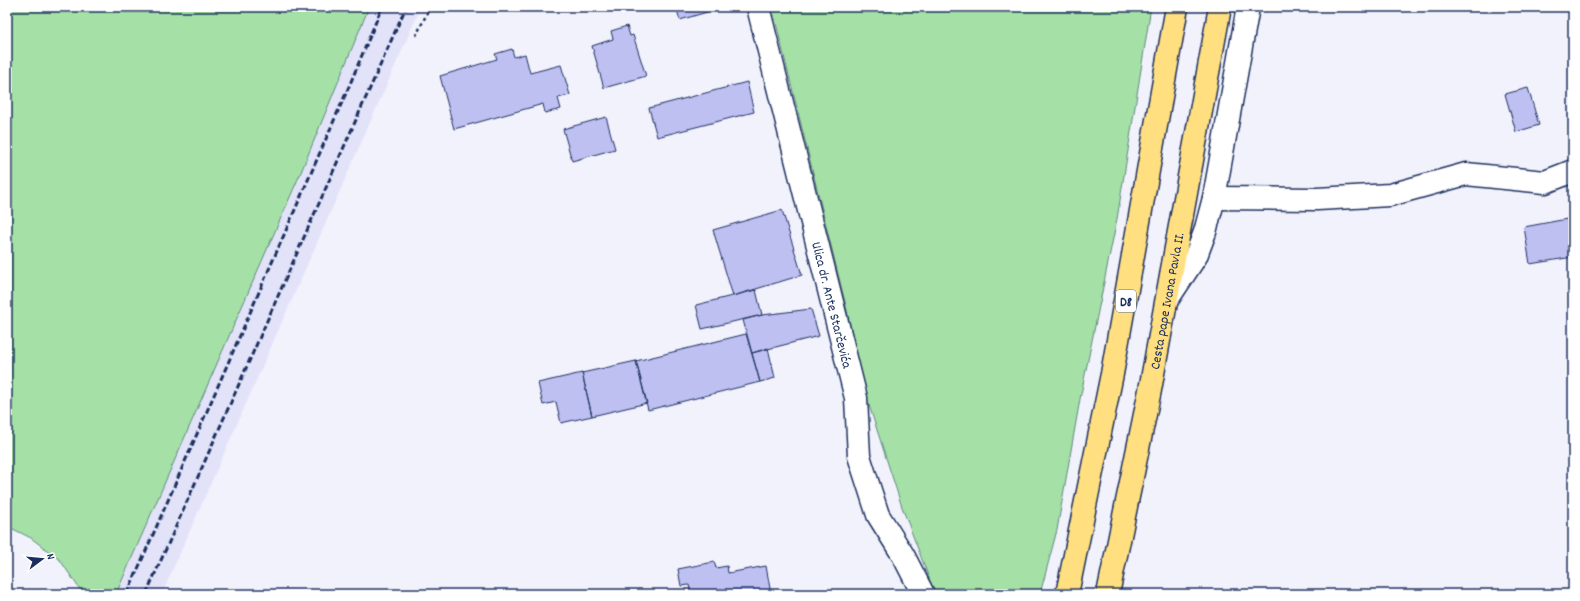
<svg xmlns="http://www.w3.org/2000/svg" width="1580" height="601" font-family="Dekko,sans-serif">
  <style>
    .built { fill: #e2e3f9 }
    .green { fill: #a5e0a6; stroke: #608882 }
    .building { fill: #bec0f2; stroke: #1b2f5e }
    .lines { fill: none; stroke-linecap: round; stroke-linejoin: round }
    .minor-casing { stroke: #1b2f5e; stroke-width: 25 }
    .major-casing { stroke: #1b2f5e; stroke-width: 25 }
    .path { stroke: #1b2f5e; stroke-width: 2.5; stroke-dasharray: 3 3; stroke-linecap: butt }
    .minor { stroke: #fff; stroke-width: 22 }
    .major { stroke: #ffdf80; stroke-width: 22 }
    .rail { stroke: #1b2f5e; stroke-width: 3; stroke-dasharray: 6 3; stroke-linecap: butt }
    .labels { text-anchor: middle; stroke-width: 3; stroke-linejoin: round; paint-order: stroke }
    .shield { fill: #fff; stroke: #5f6d8e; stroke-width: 1 }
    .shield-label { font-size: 13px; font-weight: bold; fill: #1b2f5e }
    .street-label { font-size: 14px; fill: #1b2f5e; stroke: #fff }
  </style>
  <rect width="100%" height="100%" fill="#f2f2fc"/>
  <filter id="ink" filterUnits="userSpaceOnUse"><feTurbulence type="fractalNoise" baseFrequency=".025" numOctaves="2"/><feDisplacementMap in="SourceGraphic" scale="8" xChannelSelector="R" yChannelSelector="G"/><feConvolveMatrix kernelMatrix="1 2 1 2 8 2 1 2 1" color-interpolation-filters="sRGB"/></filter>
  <g filter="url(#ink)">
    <path class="built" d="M369,7H421L162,594H116L301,172Z"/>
    <path class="green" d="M7,7H369L301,172L116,594H83L60,560L31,538L7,526Z
      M772,7H1151L1117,219L1080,399L1057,530L1040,594H935L902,507L865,393L846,306Z"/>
    <path class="building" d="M676,7H724L680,20Z
      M627,26L630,36L633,35L646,76L604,88L592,46L613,39L611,31Z
      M512,49L514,57L525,54L530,73L561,65L570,95L558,98L561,109L545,113L543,104L454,129L440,76L497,59L495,54Z
      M747,82L754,112L657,137L649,108Z
      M1528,88L1539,125L1516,132L1505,94Z
      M606,117L615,149L572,161L563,129Z
      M782,210L802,275L733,296L713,230Z
      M1567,219L1573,257L1530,264L1524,227Z
      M756,290L762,315L702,329L696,305Z
      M811,309L819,336L752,353L743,320L762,315Z
      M746,334L760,382L648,410L636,361Z
      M768,348L775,378L760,382L752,353Z
      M636,361L647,403L592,416L582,373Z
      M582,373L592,416L561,423L556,402L543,405L538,383Z
      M714,562L716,568L727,566L728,573L766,566L771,594H691L689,585L681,586L678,569Z"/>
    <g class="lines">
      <defs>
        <g id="minor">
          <path id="s1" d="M758,7L856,398L859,456L878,515L903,555L923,594"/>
          <path d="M1214,198L1317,199L1390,195L1466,174L1545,182L1573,171"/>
          <path d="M1167,300L1196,256L1205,232L1214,198L1248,7"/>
        </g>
        <g id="major">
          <path d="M1067,594L1112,374L1177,7"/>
          <path id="s2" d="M1108,594L1150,390L1220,7"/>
        </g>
      </defs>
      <use href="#minor" class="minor-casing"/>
      <use href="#major" class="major-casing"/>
      <path class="path" d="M416,36L430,7"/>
      <use href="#minor" class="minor"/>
      <use href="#major" class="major"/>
      <path class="rail" d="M127,594L350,84L382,7
        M146,594L406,7"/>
    </g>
  </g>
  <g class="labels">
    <rect class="shield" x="1116" y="290" width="20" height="22" rx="3"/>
    <g class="shield-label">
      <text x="1126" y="306">D8</text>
    </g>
    <g class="street-label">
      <text dy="5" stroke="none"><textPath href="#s2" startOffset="299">Cesta pape Ivana Pavla II.</textPath></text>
      <text dy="5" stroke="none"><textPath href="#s1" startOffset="307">Ulica dr. Ante Starčevića</textPath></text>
    </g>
  </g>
  <rect width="1580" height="601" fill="none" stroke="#fff" stroke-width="24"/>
  <rect x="12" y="12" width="1556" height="577" fill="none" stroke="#1b2f5e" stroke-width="1.5" filter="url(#ink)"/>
  <g transform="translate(42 559) rotate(74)" stroke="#ffffff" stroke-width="3" paint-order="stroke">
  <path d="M0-3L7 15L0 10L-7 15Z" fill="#1b2f5e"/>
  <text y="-6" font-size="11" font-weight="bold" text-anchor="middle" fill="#1b2f5e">N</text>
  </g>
</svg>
